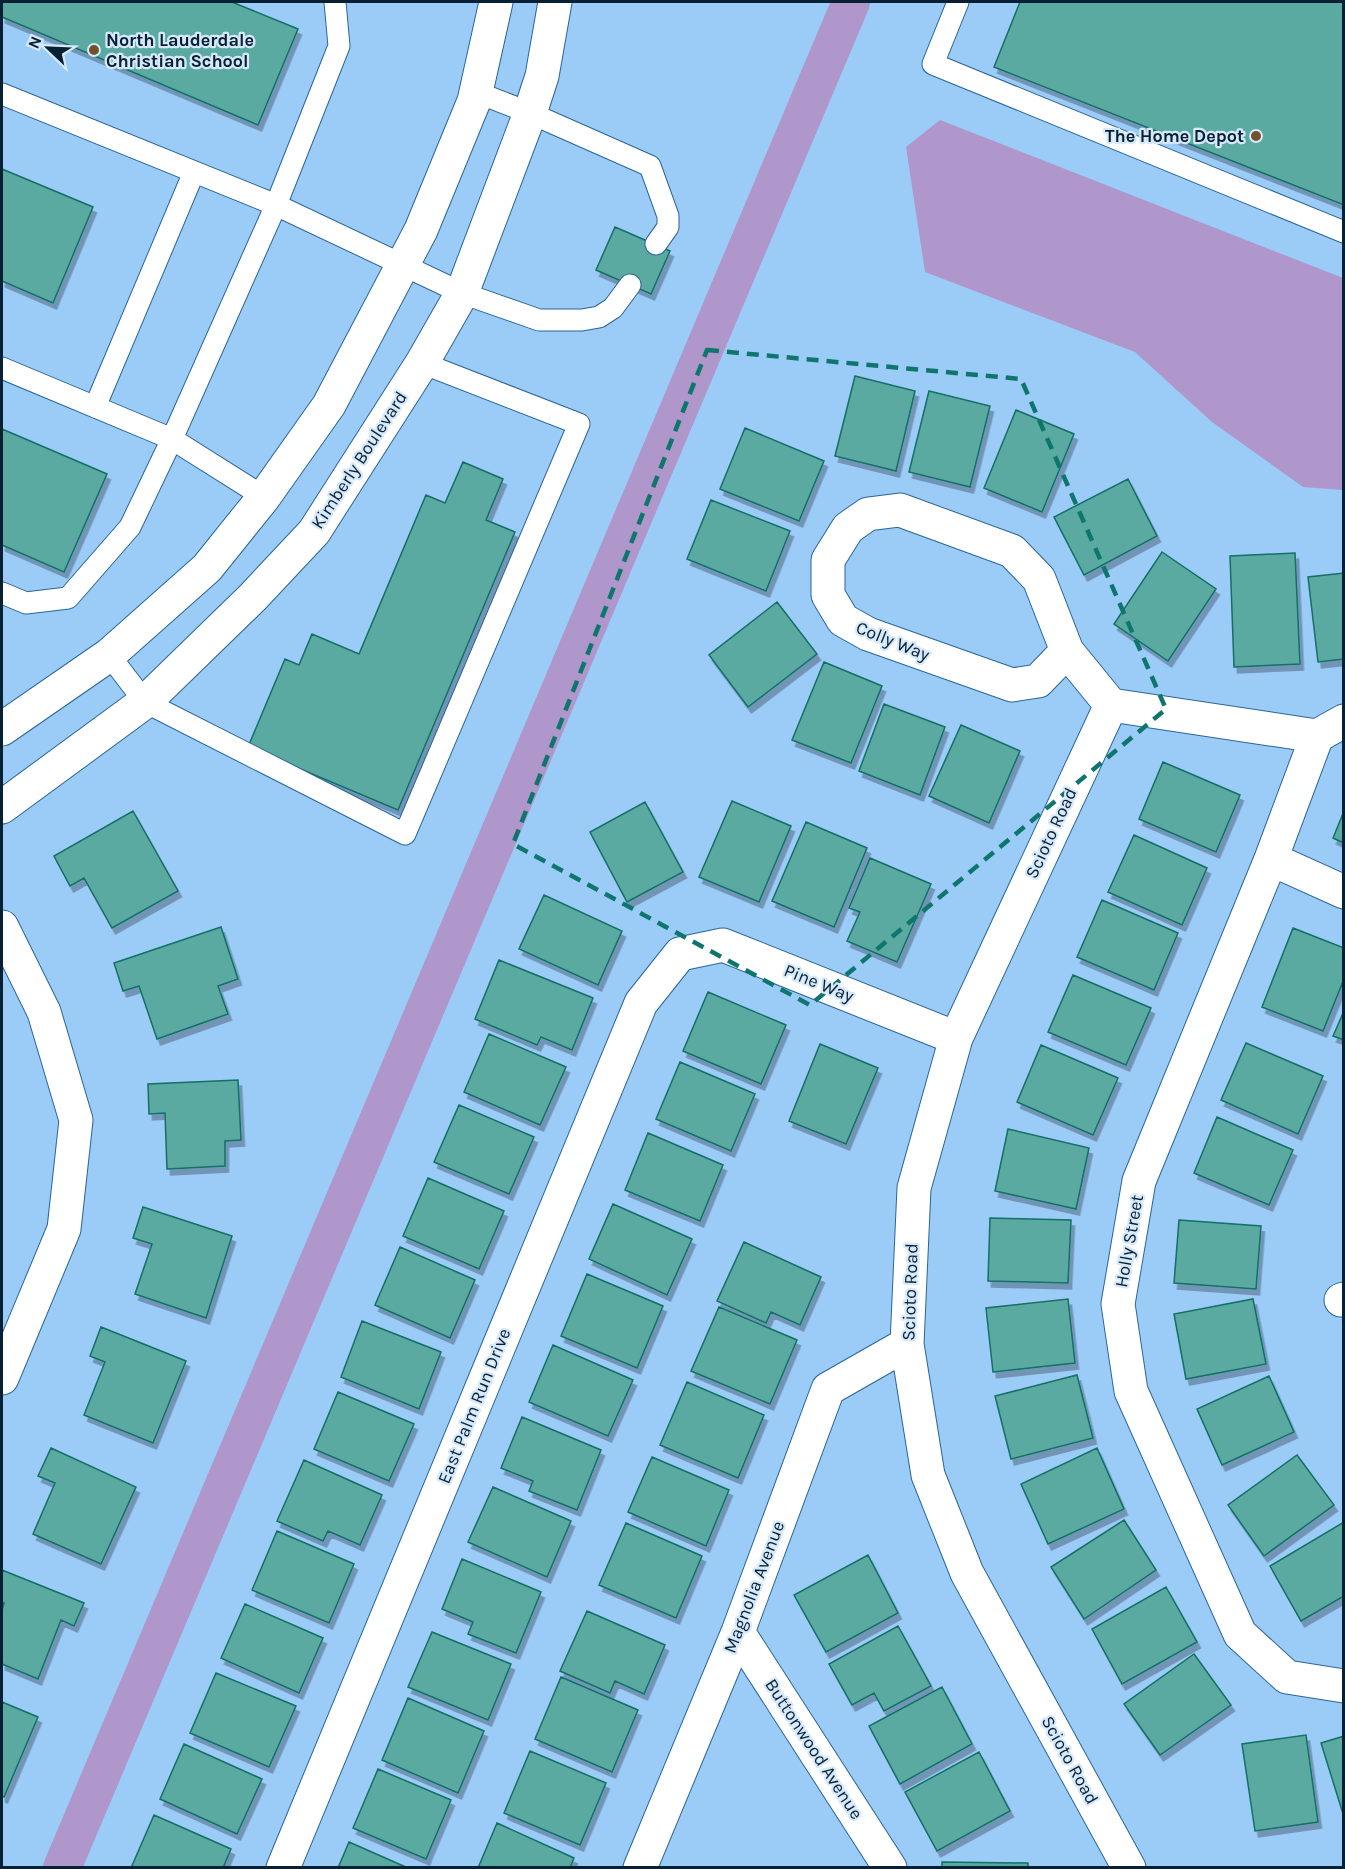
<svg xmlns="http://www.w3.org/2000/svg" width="1345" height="1869" font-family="Karla,sans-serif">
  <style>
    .water { fill: #af96cb }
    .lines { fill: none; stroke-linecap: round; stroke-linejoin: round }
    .canal { stroke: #af96cb; stroke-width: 38 }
    .building { fill: #5aaaa2; stroke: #136f67; stroke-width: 1.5; filter: url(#shadow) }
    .lane-casing { stroke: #296697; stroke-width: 23 }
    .street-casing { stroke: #296697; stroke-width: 35 }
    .secondary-casing { stroke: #296697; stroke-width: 35 }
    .lane { stroke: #fff; stroke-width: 21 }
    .street { stroke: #fff; stroke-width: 33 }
    .secondary { stroke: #fff; stroke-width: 33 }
    .marked { fill: none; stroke: #0f766e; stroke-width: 4.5; stroke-dasharray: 12 8; stroke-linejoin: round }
    .poi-dot { fill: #75512b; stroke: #d6e9fa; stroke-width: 2 }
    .labels { text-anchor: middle; stroke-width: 4.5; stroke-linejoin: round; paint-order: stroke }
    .poi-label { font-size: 18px; font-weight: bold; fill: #072034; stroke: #d6e9fa; text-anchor: start }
    .street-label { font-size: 18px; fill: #072034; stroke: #d6e9fa }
  </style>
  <defs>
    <filter id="shadow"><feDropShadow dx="3.5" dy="6" stdDeviation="0" flood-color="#0004"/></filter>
  </defs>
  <rect width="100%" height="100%" fill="#9bcbf7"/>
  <path class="water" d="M940,120L1343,278V490L1303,487L1212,422L1135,352L925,272L906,147Z"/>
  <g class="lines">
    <path class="canal" d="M62,1868L851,2"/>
  </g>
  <path class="building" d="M2,2H232L298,29L258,125L2,17Z
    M1020,2H1344V205L994,67Z
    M2,169L93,207L53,303L2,281Z
    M615,227L670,251L651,294L596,270Z
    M855,376L915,391L896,471L835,456Z
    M929,391L990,406L970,487L909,472Z
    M1016,410L1074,434L1042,512L984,488Z
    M745,428L824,461L799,521L720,489Z
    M2,429L107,474L64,572L2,545Z
    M463,462L503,479L486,520L515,532L398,810L248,747L285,659L299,665L312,634L359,654L426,495L445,503Z
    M1128,479L1157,536L1084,575L1054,517Z
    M711,500L790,531L766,591L687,559Z
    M1162,552L1216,589L1168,661L1114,624Z
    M1295,553L1300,664L1234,667L1230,556Z
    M1344,573V659L1318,662L1308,577Z
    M777,602L817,654L748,707L709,655Z
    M824,662L882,686L851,763L792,740Z
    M884,704L945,727L920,795L859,771Z
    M961,725L1020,751L989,823L929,796Z
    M1163,762L1240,795L1216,852L1139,819Z
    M732,801L791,826L759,902L699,877Z
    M645,802L683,872L627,902L590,832Z
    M133,811L178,891L112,928L84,878L70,886L54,856Z
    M1344,811V843L1333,838Z
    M806,822L867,848L834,927L772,901Z
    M1134,835L1207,868L1182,925L1108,892Z
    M870,858L931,884L897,962L847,941L860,912L849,908Z
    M544,895L622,931L598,985L519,949Z
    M1102,900L1178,933L1154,990L1077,957Z
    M221,927L238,979L218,986L228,1014L157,1039L139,986L123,991L114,963Z
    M1293,928L1344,948V979L1323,1031L1262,1007Z
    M499,960L593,998L572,1050L541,1037L537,1045L475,1019Z
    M1073,975L1151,1008L1126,1065L1048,1032Z
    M708,992L786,1025L761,1084L683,1051Z
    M1344,1011V1040L1333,1036Z
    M489,1034L566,1067L540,1125L464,1092Z
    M1246,1043L1323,1076L1298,1134L1221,1100Z
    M820,1044L878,1068L846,1144L789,1121Z
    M1041,1045L1118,1078L1093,1135L1017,1102Z
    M680,1062L755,1094L731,1151L656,1119Z
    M238,1080L241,1140L225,1141V1166L167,1169L165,1113L149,1114L148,1084Z
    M459,1105L534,1137L509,1194L434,1162Z
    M1217,1117L1293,1150L1269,1205L1194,1173Z
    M1008,1129L1089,1148L1076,1209L995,1191Z
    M648,1133L723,1165L700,1221L625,1190Z
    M428,1178L504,1211L479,1269L403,1236Z
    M613,1204L692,1239L667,1295L589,1259Z
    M143,1207L232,1236L206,1318L135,1294L152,1244L133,1238Z
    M990,1218L1071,1220L1068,1283L988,1281Z
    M1179,1220L1261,1226L1256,1289L1174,1283Z
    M744,1242L821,1277L800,1325L771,1312L766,1323L717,1301Z
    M400,1247L475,1280L450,1338L375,1305Z
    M587,1274L663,1306L637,1368L561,1336Z
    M1068,1299L1075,1363L993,1372L986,1308Z
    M1253,1299L1266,1364L1186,1379L1174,1314Z
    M719,1307L797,1340L770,1404L691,1371Z
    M362,1321L441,1352L419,1409L341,1377Z
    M101,1327L186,1361L153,1443L84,1415L105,1362L90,1356Z
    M553,1345L633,1380L608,1436L529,1402Z
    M1077,1375L1093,1438L1011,1459L995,1396Z
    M1269,1376L1294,1432L1222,1465L1197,1409Z
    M687,1382L764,1415L738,1478L660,1445Z
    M338,1392L414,1424L389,1481L314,1449Z
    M522,1417L601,1450L577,1510L529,1491L533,1481L501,1468Z
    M51,1448L136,1487L101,1564L33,1534L55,1483L38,1476Z
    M1097,1448L1124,1509L1048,1544L1021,1484Z
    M1297,1455L1334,1505L1264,1556L1228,1505Z
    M652,1457L729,1490L706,1546L628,1512Z
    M304,1460L382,1495L360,1545L328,1531L323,1541L277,1521Z
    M493,1487L571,1521L547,1577L468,1542Z
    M1124,1520L1156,1570L1084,1619L1051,1567Z
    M1344,1522V1596L1301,1621L1270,1566Z
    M626,1523L702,1556L676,1618L599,1585Z
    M277,1531L354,1564L329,1623L252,1590Z
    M868,1555L898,1613L826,1652L794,1595Z
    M462,1559L541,1592L516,1653L468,1634L473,1622L442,1609Z
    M2,1570L84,1603L74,1626L61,1620L38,1679L2,1664V1610L4,1603L2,1602Z
    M1166,1587L1197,1642L1122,1684L1092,1629Z
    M245,1604L323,1638L299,1693L221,1658Z
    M587,1611L665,1645L644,1694L615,1681L610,1693L560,1671Z
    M898,1626L931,1686L884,1711L874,1693L852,1705L829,1664Z
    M432,1632L511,1664L488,1720L408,1687Z
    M1194,1654L1231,1705L1160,1755L1124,1704Z
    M216,1673L296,1706L269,1767L190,1733Z
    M561,1677L638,1710L612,1772L535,1739Z
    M942,1687L972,1744L900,1784L869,1726Z
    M408,1698L484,1731L458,1793L382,1760Z
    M2,1702L38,1717L4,1797L2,1796Z
    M1306,1735L1318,1822L1255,1831L1242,1744Z
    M1344,1736V1817L1321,1743Z
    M184,1744L262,1779L237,1834L160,1799Z
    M530,1751L606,1783L580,1845L504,1813Z
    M979,1752L1010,1811L937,1851L905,1792Z
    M378,1769L451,1800L426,1859L353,1828Z
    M154,1815L231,1849L223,1868H131Z
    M497,1823L574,1858L570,1868H478Z
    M349,1842L408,1868H338Z
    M942,1862L1028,1863V1868H942Z"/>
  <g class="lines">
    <defs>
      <path id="lane" d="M958,2L933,64L1344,232
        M476,92L530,113L650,166L668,216V227L656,244
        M2,94L276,205L339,46L335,2
        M2,368L172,439L276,205L462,293L539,320H582L599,317L613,308L630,285
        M95,407L194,172
        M2,593L26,603L68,598L130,527L172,439L264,497
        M109,655L145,702L405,834L579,424L422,363"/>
      <path id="street" d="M1067,651L1038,681L1012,685L868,634L843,620L828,595V560L848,528L868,514L900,510L1012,551L1039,579L1067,651L1111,705L1317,736L1344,721
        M1111,705L956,1038L914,1188L907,1344L928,1475L967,1573L1129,1868
        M1317,736L1271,859L1139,1181L1118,1304L1131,1391L1240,1634L1287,1677L1344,1686
        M1271,859L1344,892
        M2,927L44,1012L76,1120L64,1229L2,1378
        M1341,1300L1344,1299
        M738,1632L890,1868
        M283,1868L641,1003L680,954L723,945L956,1038
        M640,1868L738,1632L828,1389L907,1344"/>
      <path id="secondary" d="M2,729L109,655L207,568L264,497L329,405L421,230L474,101L496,2
        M2,807L145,702L253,597L314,532L422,363L462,293L530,113L542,76L555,2"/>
    </defs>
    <use href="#lane" class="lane-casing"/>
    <use href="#street" class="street-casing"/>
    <use href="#secondary" class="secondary-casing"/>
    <use href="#lane" class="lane"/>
    <use href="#street" class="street"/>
    <use href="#secondary" class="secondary"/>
  </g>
  <path class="marked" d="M707,350L1021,379L1166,709L810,1005L513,844Z"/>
  <g class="poi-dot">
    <circle cx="94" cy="50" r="6"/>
    <circle cx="1256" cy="136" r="6"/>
  </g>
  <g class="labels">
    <g class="poi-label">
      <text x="106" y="46">North Lauderdale<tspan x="106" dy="21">Christian School</tspan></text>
      <text x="1244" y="142" text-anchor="end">The Home Depot</text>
    </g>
    <g class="street-label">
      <text transform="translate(359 460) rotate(-57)" y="6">Kimberly Boulevard</text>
      <text transform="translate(893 641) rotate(22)" y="6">Colly Way</text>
      <text transform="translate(1051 833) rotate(-65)" y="6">Scioto Road</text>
      <text transform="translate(819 983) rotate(22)" y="6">Pine Way</text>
      <text transform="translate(1129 1241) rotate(-80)" y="6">Holly Street</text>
      <text transform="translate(910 1292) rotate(-88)" y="6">Scioto Road</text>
      <text transform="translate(474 1406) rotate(-68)" y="6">East Palm Run Drive</text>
      <text transform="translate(754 1587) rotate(-69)" y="6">Magnolia Avenue</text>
      <text transform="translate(814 1749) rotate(57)" y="6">Buttonwood Avenue</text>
      <text transform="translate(1070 1760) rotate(61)" y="6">Scioto Road</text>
    </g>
  </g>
  <rect width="1345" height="1869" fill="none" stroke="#072034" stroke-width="6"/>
  <g transform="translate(48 48) rotate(293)" stroke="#d6e9fa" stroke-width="4.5" paint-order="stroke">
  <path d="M0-4.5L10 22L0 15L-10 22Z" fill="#072034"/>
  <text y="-9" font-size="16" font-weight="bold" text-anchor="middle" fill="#072034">N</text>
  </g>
</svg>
